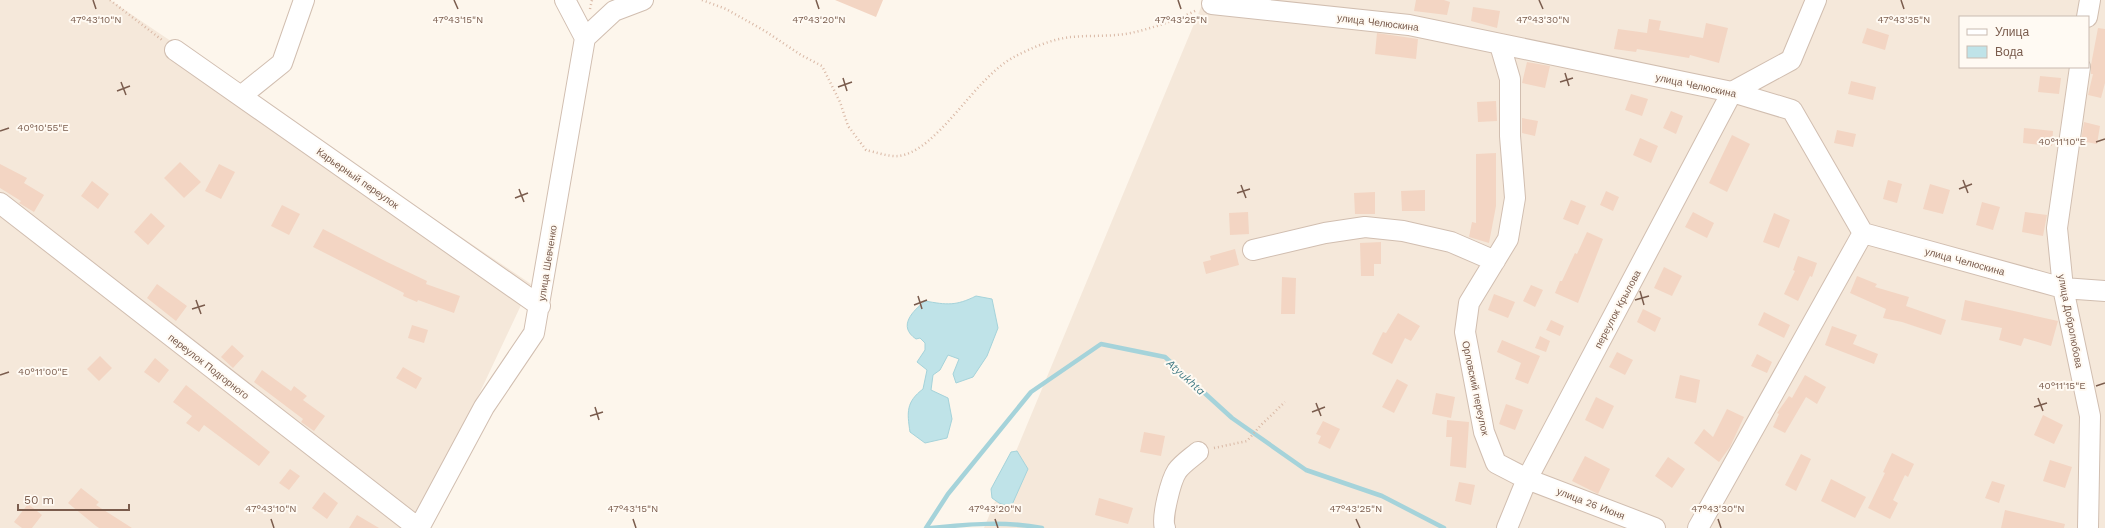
<svg xmlns="http://www.w3.org/2000/svg" width="2105" height="528" font-family="'Work Sans',sans-serif">
  <style>
    .residential { fill: #f5e8da; fill-rule: evenodd }
    .water { fill: #bfe3e8; stroke: #a5d3da }
    .lines { fill: none; stroke-linecap: round; stroke-linejoin: round }
    .stream { stroke: #a5d3da; stroke-width: 4.5 }
    .building { fill: #f3d5c3 }
    .minor-casing { stroke: #d1beb0; stroke-width: 22 }
    .path { stroke: #d9b8a5; stroke-width: 2.5; stroke-dasharray: 1 3; stroke-linecap: butt }
    .minor { stroke: #fff; stroke-width: 20 }
    .ticks { fill: none; stroke: #7a5c4d; stroke-width: 1.5 }
    .labels { text-anchor: middle; stroke-width: 4; stroke-linejoin: round; paint-order: stroke }
    .street-label { font-size: 10px; fill: #7a5c4d; stroke: #fffaf3 }
    .water-label { font-size: 11px; font-style: italic; fill: #437c86; stroke: #fffaf3 }
    .ticks-label { font-size: 10px; text-anchor: middle; fill: #7a5c4d; stroke: #fffaf3; stroke-width: 4; stroke-linejoin: round; paint-order: stroke }
  </style>
  <rect width="100%" height="100%" fill="#fdf6ec"/>
  <path class="residential" d="M0,0H110L531,284L416,528H0Z
    M1204,0H2105V528H984ZM1960,17H2088V67H1960Z"/>
  <path class="water" d="M976,296L992,299L998,328L987,356L973,377L956,383L953,374L959,359L948,355L940,370L933,375L931,390L948,398L952,419L947,438L925,443L910,432C907,412 906,402 923,389L927,370L917,362L925,350V343L920,338L916,339C897,326 913,311 925,301C947,305 956,306 976,296Z
    M1017,451L1028,469L1011,507L999,503L992,498L991,489L1011,452Z"/>
  <g class="lines">
    <path class="stream" d="M926,528L948,494L1031,392L1101,344L1165,357L1232,418L1306,470L1382,496L1444,528
      M931,528C969,524 1005,521 1042,528"/>
  </g>
  <path class="building" d="M835,0H883L876,17Z
    M1416,0H1444L1450,2L1447,15L1414,11Z
    M1473,7L1500,11L1497,28L1471,21Z
    M1649,19L1661,21L1659,30L1703,38L1706,23L1728,28L1719,63L1690,55L1689,58L1637,49L1636,52L1614,49L1618,29L1647,33Z
    M1867,28L1889,35L1885,50L1862,43Z
    M2098,28L2105,29V83L2101,98L2088,95L2093,74H2091V65Z
    M1377,33L1418,39L1416,59L1375,54Z
    M1527,62L1550,66L1545,88L1522,83Z
    M2040,76L2061,78L2059,94L2038,92Z
    M1851,81L1876,87L1873,100L1848,94Z
    M1631,94L1648,99L1642,116L1625,110Z
    M1496,101L1497,121L1478,122L1477,102Z
    M1671,111L1683,116L1676,134L1663,128Z
    M1522,118L1538,121L1535,136L1522,133Z
    M2084,122L2100,126L2097,144L2081,141Z
    M2024,128L2053,131L2052,146L2023,143Z
    M1837,130L1856,134L1853,147L1834,143Z
    M1732,135L1750,144L1727,192L1709,183Z
    M1640,138L1658,146L1651,163L1633,155Z
    M1496,153V206L1489,243L1469,237L1472,222L1476,223V154Z
    M180,162L201,182L184,198L164,178Z
    M0,164L27,178L24,183L44,195L34,212L19,203L21,201L0,188Z
    M219,164L235,172L221,199L205,191Z
    M1888,180L1902,184L1897,203L1883,199Z
    M92,181L109,194L98,209L81,196Z
    M1930,184L1950,190L1943,214L1923,209Z
    M1425,190V211H1402L1401,191Z
    M1606,191L1619,197L1613,211L1600,205Z
    M1375,192V214H1355L1354,193Z
    M1571,200L1586,206L1578,225L1563,219Z
    M1982,202L2000,207L1993,230L1976,225Z
    M282,205L300,214L289,235L271,226Z
    M1248,212L1249,234L1230,235L1229,213Z
    M1693,212L1714,223L1707,238L1685,227Z
    M2025,212L2047,215L2043,236L2022,232Z
    M151,213L165,226L148,245L134,232Z
    M1774,213L1790,220L1779,248L1763,242Z
    M323,229L387,262L427,281L426,284L460,296L454,313L418,300L417,302L403,296L404,293L313,247Z
    M1587,232L1603,239L1578,303L1555,293L1560,281H1562L1575,253L1577,254Z
    M1381,242V264H1374V276H1361L1360,243Z
    M1235,249L1239,265L1206,274L1203,262L1211,260L1210,256Z
    M1798,256L1817,263L1812,277L1810,276L1798,301L1784,294L1795,271L1793,270Z
    M1664,267L1682,276L1672,296L1654,288Z
    M1857,276L1877,284L1875,287L1909,297L1906,306L1946,320L1941,335L1902,322L1883,318L1886,309L1850,293Z
    M1282,277L1296,278L1295,314H1281Z
    M157,284L187,306L176,321L147,298Z
    M1531,285L1543,290L1535,307L1523,301Z
    M1494,294L1515,302L1508,318L1488,310Z
    M1965,300L2058,321L2051,346L2024,338L2021,346L1999,340L2002,328L1961,320Z
    M1643,309L1661,318L1655,332L1637,322Z
    M1764,312L1790,325L1784,338L1758,325Z
    M1398,313L1420,326L1411,341L1405,338L1392,364L1372,354L1383,332L1386,333Z
    M1551,320L1564,326L1560,336L1546,330Z
    M412,325L428,330L424,343L408,338Z
    M1832,326L1857,335L1853,344L1878,354L1874,364L1825,345Z
    M1540,336L1550,341L1546,352L1535,348Z
    M1502,340L1540,356L1528,384L1515,379L1521,363L1497,352Z
    M232,345L244,356L233,368L221,357Z
    M1617,352L1633,360L1625,375L1609,367Z
    M1757,354L1772,362L1767,373L1751,366Z
    M100,356L112,368L99,381L87,369Z
    M155,358L169,370L159,383L144,372Z
    M403,367L422,378L416,389L396,378Z
    M262,370L291,391L294,386L307,396L303,400L325,416L314,431L301,422L303,419L254,382Z
    M1680,375L1700,380L1696,403L1675,398Z
    M1805,375L1826,387L1817,404L1806,397L1785,433L1773,427L1779,414L1777,413L1789,396L1792,398Z
    M1397,379L1408,385L1394,413L1382,407Z
    M186,385L270,452L259,466L204,425L199,432L186,423L192,416L173,402Z
    M1436,393L1455,397L1451,418L1432,414Z
    M1596,397L1614,406L1603,429L1585,420Z
    M1506,404L1523,410L1515,430L1499,424Z
    M1727,409L1744,417L1730,447L1719,462L1694,443L1704,429L1713,437Z
    M2043,415L2063,425L2054,444L2034,435Z
    M1447,420L1469,422L1466,468L1450,466L1452,437H1446Z
    M1323,421L1340,429L1330,449L1318,443L1321,436L1316,434Z
    M1144,432L1165,436L1161,456L1140,452Z
    M1892,453L1914,464L1908,477L1905,475L1893,500L1898,503L1890,519L1868,508L1885,473L1883,472Z
    M1801,454L1811,459L1796,491L1785,485Z
    M1585,456L1610,469L1598,494L1572,481Z
    M1668,457L1685,469L1672,488L1655,476Z
    M2050,460L2072,467L2065,488L2043,481Z
    M290,469L300,476L289,490L279,483Z
    M1831,479L1866,497L1855,518L1821,501Z
    M1992,481L2005,485L1999,503L1985,498Z
    M1459,482L1475,485L1471,505L1455,501Z
    M81,488L99,502L96,505L132,528H99L96,526L68,503Z
    M324,492L338,503L327,519L312,508Z
    M1099,498L1133,508L1128,524L1095,515Z
    M28,504L42,515L32,528H22L14,522Z
    M2005,510L2065,524L2064,528H2001Z
    M357,515L379,528H349Z"/>
  <g class="lines">
    <defs>
      <path id="minor" d="M565,0L585,38
        M1212,4L1409,25L1732,92L1792,110L1863,233L2063,288L2105,291
        M2087,17L2090,0
        M1500,45L1510,79V136L1515,198L1508,239L1469,303L1465,332L1484,432L1496,463L1527,479L1655,528
        M175,50L540,306
        M2080,67L2057,228L2063,288L2090,416L2088,528
        M241,96L282,63L304,0
        M0,203L418,528
        M1253,250L1325,233L1365,227L1403,231L1451,242L1495,261
        M419,528L484,407L534,333L585,38L614,11L643,0
        M1165,528C1161,518 1171,480 1177,471C1182,464 1191,458 1198,452
        M1507,528L1527,479L1732,92L1791,60L1816,0
        M1698,528L1863,233"/>
    </defs>
    <use href="#minor" class="minor-casing"/>
    <path class="path" d="M110,0L162,40
      M702,0L726,9L765,31L801,55L822,66L840,102L848,126L866,150C875,152 889,157 899,156C939,150 974,78 1014,57C1031,48 1052,39 1071,37C1091,35 1111,37 1131,33C1153,28 1177,20 1197,10
      M590,9L592,0
      M1214,448L1247,441L1261,425L1285,402"/>
    <use href="#minor" class="minor"/>
  </g>
  <path class="ticks" d="M93,0L96,9M454,0L458,9M816,0L819,9M1178,0L1181,9M1539,0L1543,9M1901,0L1904,9M1565,73L1569,86M843,78L847,91M121,82L126,95M1560,82L1573,78M838,87L852,82M117,91L130,86M0,131L9,128M2096,142L2105,139M1963,180L1968,193M1241,185L1246,198M519,189L524,202M1959,189L1972,184M1237,193L1250,189M515,198L528,193M1640,291L1644,305M918,296L922,309M196,300L201,314M1635,300L1649,296M914,305L927,300M192,309L205,305M0,375L9,372M2096,386L2105,383M2038,398L2043,411M1316,403L1321,416M595,407L599,420M2034,407L2047,403M1312,412L1325,407M590,416L603,412M271,519L274,528M633,519L636,528M995,519L998,528M1356,519L1360,528M1718,519L1721,528"/>
  <g class="labels">
    <g class="street-label">
      <text transform="translate(1378 22) rotate(7)" y="4">улица Челюскина</text>
      <text transform="translate(1696 85) rotate(12)" y="4">улица Челюскина</text>
      <text transform="translate(358 178) rotate(35)" y="4">Карьерный переулок</text>
      <text transform="translate(1965 261) rotate(15)" y="4">улица Челюскина</text>
      <text transform="translate(547 263) rotate(-81)" y="4">улица Шевченко</text>
      <text transform="translate(1617 309) rotate(-62)" y="4">переулок Крылова</text>
      <text transform="translate(2071 321) rotate(79)" y="4">улица Добролюбова</text>
      <text transform="translate(209 366) rotate(38)" y="4">переулок Подгорного</text>
      <text transform="translate(1476 388) rotate(78)" y="4">Орловский переулок</text>
      <text transform="translate(1591 503) rotate(21)" y="4">улица 26 Июня</text>
    </g>
    <g class="water-label">
      <text transform="translate(1186 377) rotate(42)" y="4">Atyukhta</text>
    </g>
  </g>
  <g class="ticks-label">
    <text x="819" y="23">47°43'20"N</text>
    <text x="1543" y="23">47°43'30"N</text>
    <text x="1904" y="23">47°43'35"N</text>
    <text x="96" y="23">47°43'10"N</text>
    <text x="458" y="23">47°43'15"N</text>
    <text x="1181" y="23">47°43'25"N</text>
    <text x="43" y="131">40°10'55"E</text>
    <text x="2062" y="145">40°11'10"E</text>
    <text x="43" y="375">40°11'00"E</text>
    <text x="2062" y="389">40°11'15"E</text>
    <text x="271" y="512">47°43'10"N</text>
    <text x="633" y="512">47°43'15"N</text>
    <text x="995" y="512">47°43'20"N</text>
    <text x="1356" y="512">47°43'25"N</text>
    <text x="1718" y="512">47°43'30"N</text>
  </g>
  <rect x="1959" y="16" width="130" height="52" fill="#fffaf3" stroke="#cabbb1"/>
  <rect x="1967" y="29" width="20" height="6" fill="#ffffff" stroke="#cabbb1"/>
  <text x="1995" y="36" font-size="12" fill="#7a5c4d">Улица</text>
  <rect x="1967" y="46" width="20" height="12" fill="#bfe3e8" stroke="#cabbb1"/>
  <text x="1995" y="56" font-size="12" fill="#7a5c4d">Вода</text>
  <path d="M18 504v6h111v-6" fill="none" stroke="#7a5c4d" stroke-width="2"/>
  <text x="24" y="504" font-size="12" fill="#7a5c4d" stroke="#fffaf3" stroke-width="3" paint-order="stroke">50 m</text>
</svg>
